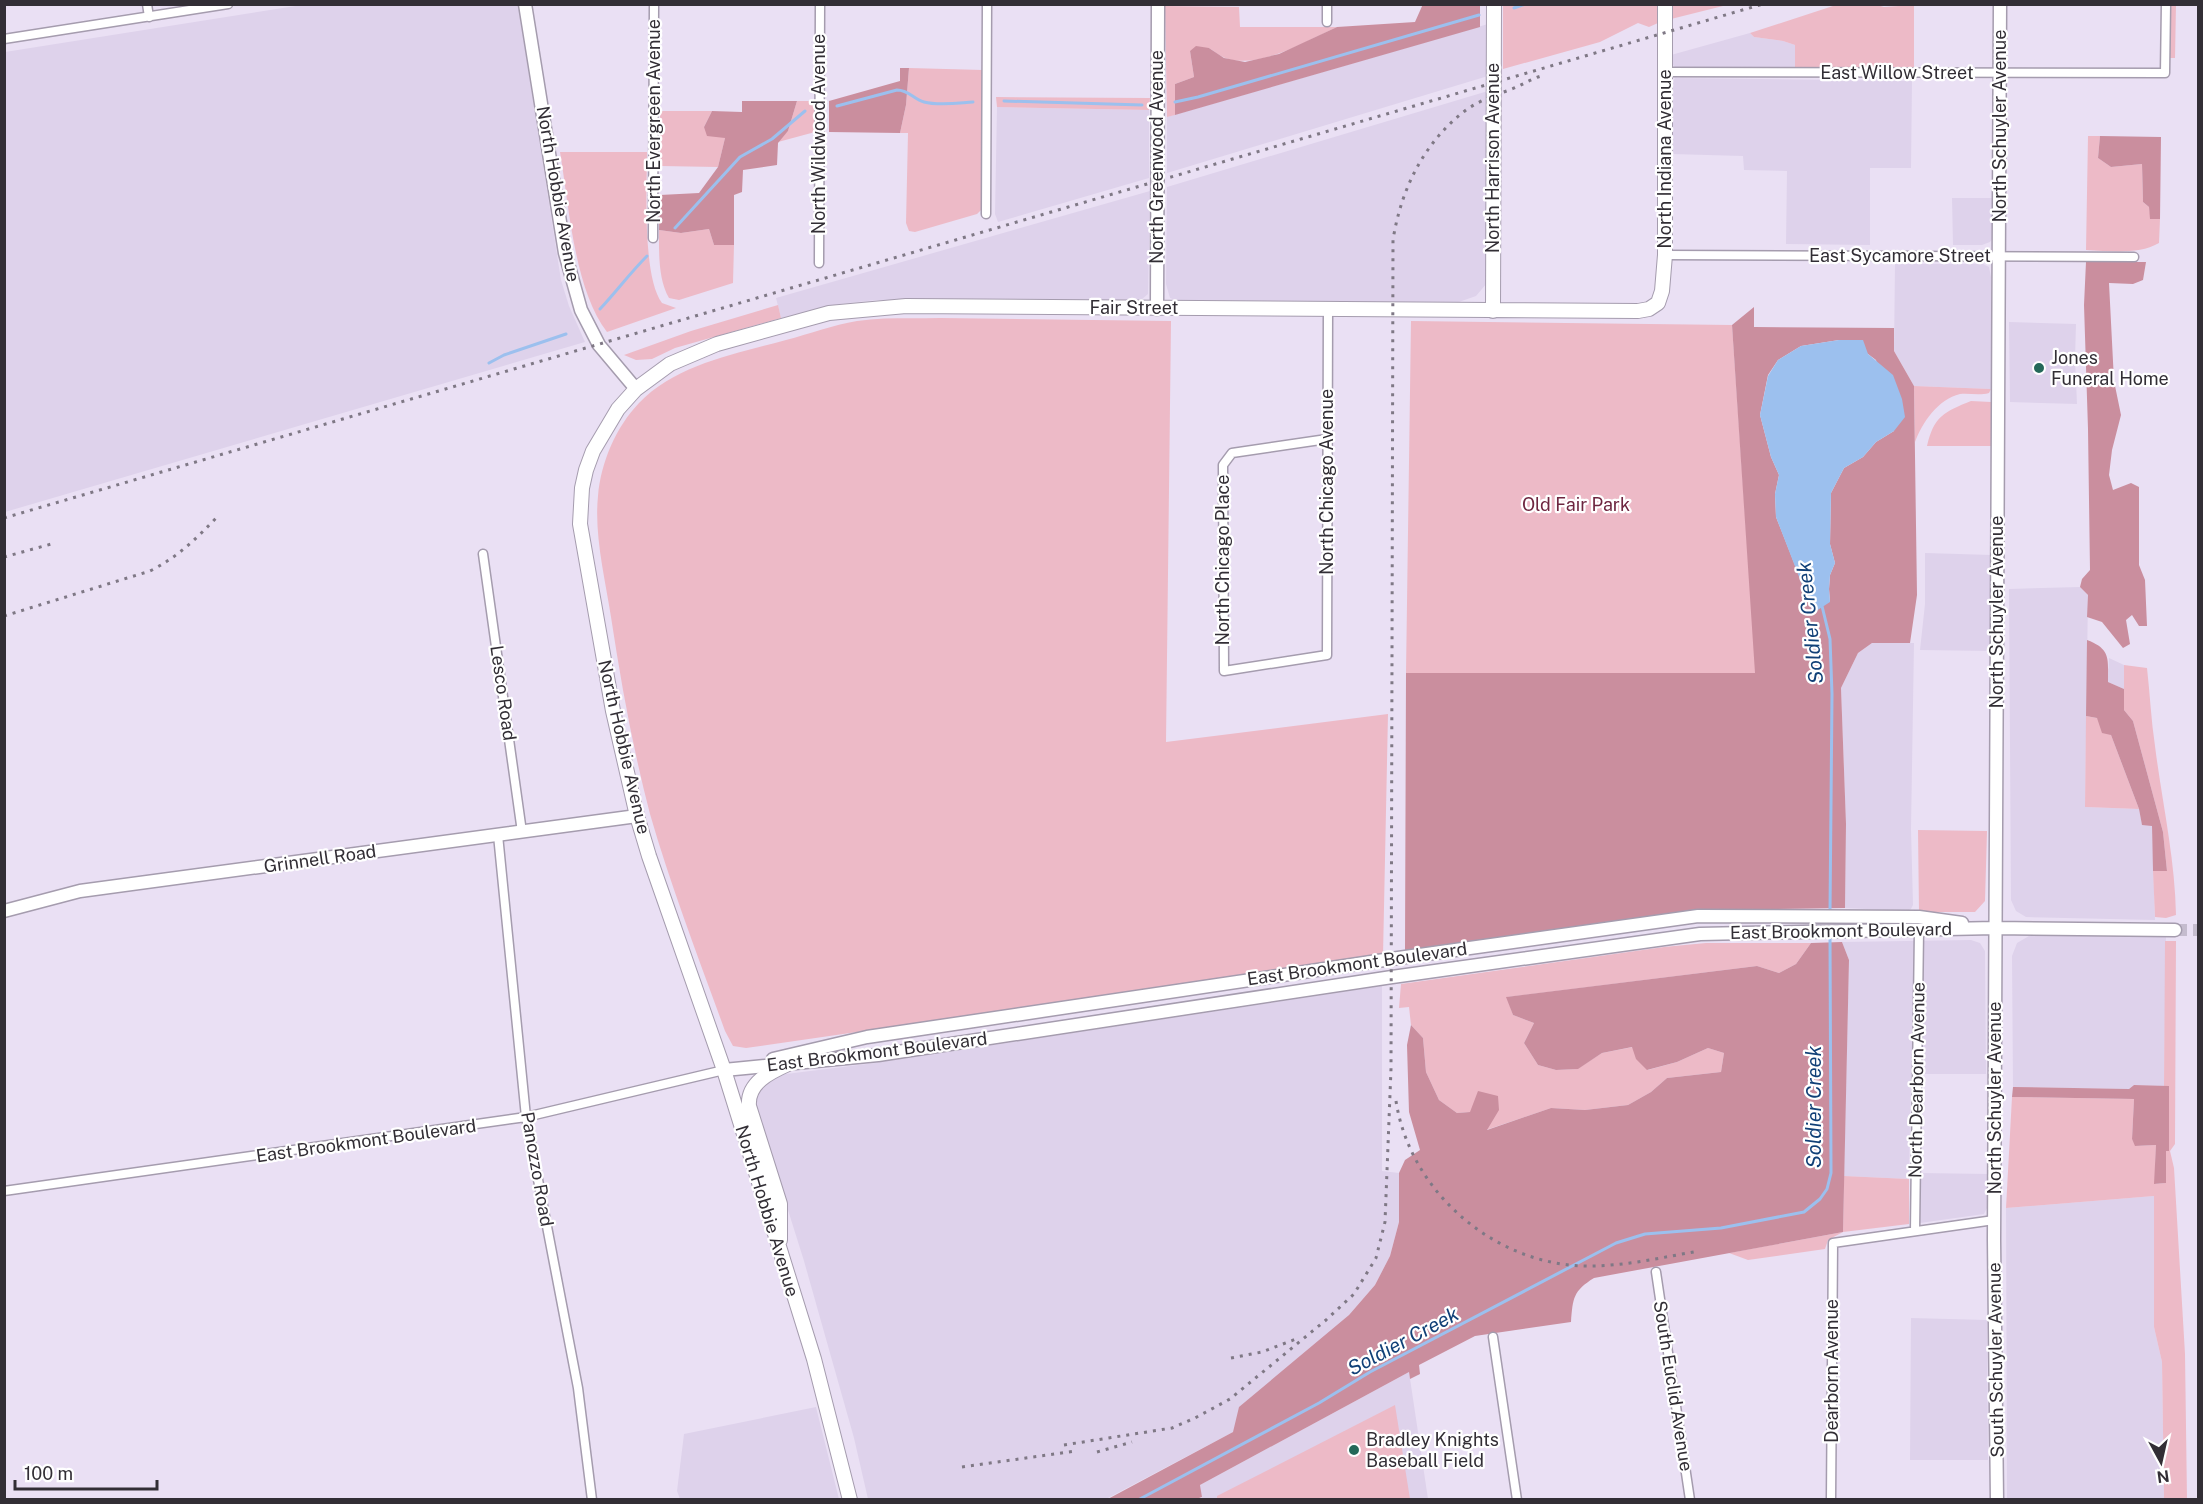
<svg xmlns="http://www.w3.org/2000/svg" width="2203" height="1504" font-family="'Public Sans',sans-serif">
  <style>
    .built { fill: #ded2eb }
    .green { fill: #edbac7 }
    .forest { fill: #ca8e9e; fill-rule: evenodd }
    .water { fill: #9cc0ee }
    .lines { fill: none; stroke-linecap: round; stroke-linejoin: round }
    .stream { stroke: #9cc0ee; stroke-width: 3 }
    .secondary-tunnel { stroke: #c5bcce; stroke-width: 12; stroke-dasharray: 12 6; stroke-linecap: butt }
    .street-casing { stroke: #a59cae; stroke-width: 11 }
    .secondary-casing { stroke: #a59cae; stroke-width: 15 }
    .primary-casing { stroke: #a59cae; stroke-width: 16 }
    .street { stroke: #fff; stroke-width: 8 }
    .secondary { stroke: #fff; stroke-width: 12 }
    .primary { stroke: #fff; stroke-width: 14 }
    .rail { stroke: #7f7885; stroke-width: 3; stroke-dasharray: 3 6; stroke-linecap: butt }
    .poi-dot { fill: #246859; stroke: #fff; stroke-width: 2 }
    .labels { text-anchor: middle; stroke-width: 4.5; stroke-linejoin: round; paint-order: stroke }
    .street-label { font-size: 18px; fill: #322e35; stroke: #fff }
    .poi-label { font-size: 18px; fill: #322e35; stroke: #fff; text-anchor: start }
    .park-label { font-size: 18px; fill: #6e2640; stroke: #fff }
    .water-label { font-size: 20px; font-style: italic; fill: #114077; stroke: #fff }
  </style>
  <rect width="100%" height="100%" fill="#eae0f4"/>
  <path class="built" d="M302,5H518L561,280L569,306L585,342L5,512V52Z
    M1488,24V76L1167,173V117Z
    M1750,33L1754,37L1783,41L1795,45V67H1675L1673,65L1671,55Z
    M1675,78L1912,81L1911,168H1870V245L1786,244L1787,171L1744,170L1743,156L1671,154V84Z
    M1488,91L1487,283L1476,296L1456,303L1446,304L1175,300L1170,298L1166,284L1167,187Z
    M997,107L1149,110V178L998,222L995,214Z
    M1150,191L1148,294L1141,300H876L839,304L781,318L776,298Z
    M1952,198H1993V238L1990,242L1982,245H1953Z
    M1895,264H1983L1989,267L1991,277V389L1914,386L1894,351Z
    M2009,322L2076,324L2075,359L2077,404L2010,402Z
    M1925,553L1992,555V651L1920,650L1925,604Z
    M2080,587L2088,595L2085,807L2139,809L2142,824L2152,825L2155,920L2026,917L2016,911L2011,900L2009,589Z
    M1872,643H1914L1911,829L1913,905L1911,909L1907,911L1845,908L1846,824L1841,688L1858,653Z
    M2109,658L2124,665V689L2108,682Z
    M2166,935L2164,1086L2134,1085L2129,1089L2013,1087L2012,956L2017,943L2029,936Z
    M1971,940L1980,943L1985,951L1986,1074H1911L1909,1179L1844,1176L1849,960L1842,942Z
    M1382,986V1171L1399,1173V1222L1390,1256L1375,1285L1349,1315L1233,1432L1106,1499H868L854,1438L804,1261L756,1108V1097L764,1083L778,1075L875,1063Z
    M1919,1173L1989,1174L1988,1206L1984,1214L1920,1223Z
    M2154,1196V1327L2162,1362L2164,1499H2007L2006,1208Z
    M1911,1318L1987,1320L1988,1460H1910Z
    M1409,1372L1428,1499H1202L1200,1485Z
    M816,1407L839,1499H680L677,1491L684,1434Z"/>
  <path class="green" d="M1873,4L1884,7L1914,5V67H1795V45L1783,41L1754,37L1750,33L1836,5Z
    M1503,5H1658V23L1649,27L1638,23L1600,42L1503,69Z
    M1671,5H1727L1671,19Z
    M2170,5H2176L2175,58H2169Z
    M1165,6L1239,7L1240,27H1337C1306,41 1259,70 1225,58C1220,56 1214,51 1209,48L1190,51L1194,77L1175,84V115L1167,117Z
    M909,68L983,70L982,209L977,214L915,232L909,231L906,223L908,133H900L906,105Z
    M996,97L1150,98L1149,110L997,107Z
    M797,101H815V132L778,142L788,131Z
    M660,111H712L704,127L725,138L718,167L660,166Z
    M2088,136H2100L2098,158L2111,167L2142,164L2143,202L2149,207L2151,219H2160L2159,243C2138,255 2111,251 2086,250Z
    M560,152H647C647,187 642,276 662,303L676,308L607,332C574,289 569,205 560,152Z
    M709,229L714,245H734L733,283L679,300L669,298C658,279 659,252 659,230L681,233Z
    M778,305L781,318L675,348L652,359L636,360L624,355L691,331Z
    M940,318L1171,321L1166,742L1388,714L1383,956L746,1048L733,1046L725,1031C699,959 671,887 650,814C633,749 621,683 611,617C605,578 594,535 598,496C601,462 616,427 639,403C677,364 735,354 786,340C809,334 833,325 857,321C884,317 912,319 940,318Z
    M1411,321L1732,325L1756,673H1406Z
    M1914,386L1991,389L1989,393C1979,396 1970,393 1960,394C1938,399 1922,423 1915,442Z
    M1971,401L1991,402L1992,446H1927C1934,416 1944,412 1971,401Z
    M2124,665L2147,668C2150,694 2151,720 2155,746C2162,802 2175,858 2176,915L2166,918L2155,917L2153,871H2167L2163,832L2133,721L2124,710Z
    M2086,716L2097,718L2111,735L2139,809L2085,807Z
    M1918,830L1987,831L1985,901L1975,912H1919Z
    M2165,941H2176L2175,1144L2170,1151L2174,1168L2185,1354L2187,1499H2164L2162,1362L2154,1327V1196L2006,1208L2012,1097L2134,1099L2132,1139L2136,1146L2156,1145L2155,1184L2166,1183V1150H2169V1086H2164Z
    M1706,943H1811L1796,964L1779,973L1757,966L1507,997L1513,1015L1534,1023L1524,1043L1538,1065L1556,1070L1577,1069L1602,1053L1633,1047L1648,1070L1677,1062L1708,1048L1724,1053L1721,1072L1667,1078L1651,1092L1628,1105L1585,1110L1551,1108L1486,1130L1470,1112L1457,1113L1439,1100L1426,1072L1423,1038L1411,1025L1409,1007L1399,1008L1401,984L1664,947Z
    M1844,1176L1909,1179V1224L1843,1232L1828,1240L1825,1249L1748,1260L1729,1253L1843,1232Z
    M1395,1405L1410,1499H1217V1496Z"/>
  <path class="forest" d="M1423,4L1480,5V27L1175,115V84L1194,77L1190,51L1196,46L1209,48L1224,58L1245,62L1279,54L1337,27L1415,22Z
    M900,68H909L906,105L900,133L829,132V101L900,81Z
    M742,101H797L788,131L778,143L777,165L743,170L742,192L734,195V245H714L709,229L681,233L659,230L660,195L699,193L718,167L725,138L707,136L704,127L712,111L742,112Z
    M2100,136L2161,137L2160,219H2150L2149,207L2143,202L2142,164L2111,167L2098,158Z
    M2086,262H2146L2143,280L2133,284L2109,283L2114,381L2121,415L2112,450L2109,475L2113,490L2131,483L2139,487V565L2145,580L2147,626H2139L2132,615L2126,620L2130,644L2123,648L2102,622L2087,617L2088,595L2080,587L2082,579L2090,570L2088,429L2084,305Z
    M1754,307V327L1894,328V351L1914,386L1917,595L1910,643H1872L1858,653L1841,688L1846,824L1845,908L1703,910L1405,951L1406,673H1755L1732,325ZM1839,340L1868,354L1876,360L1894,431L1876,442L1863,457L1844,468L1831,493L1830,544L1835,563L1830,575L1829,589L1830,602L1802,583L1776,517L1775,494L1779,475L1771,457L1760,415L1768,375L1778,360L1801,346Z
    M2087,640C2111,649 2108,659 2108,682L2124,689V710L2133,721L2163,832L2167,871H2153L2152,826L2142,825L2139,809L2111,735L2102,733L2097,718L2086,716Z
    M1842,942L1849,960L1843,1232L1594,1278C1573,1291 1573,1298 1571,1322L1475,1336L1419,1365L1420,1374L1410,1379L1409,1372L1200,1485L1202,1497L1196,1499L1106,1500L1233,1432L1239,1407L1349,1315L1375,1285L1390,1256L1399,1222V1173L1405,1160L1420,1150L1409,1112L1407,1045L1411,1025L1423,1038L1426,1072L1439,1100L1457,1113L1470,1112L1478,1091L1498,1096L1499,1110L1487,1130L1551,1108L1585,1110L1628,1105L1651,1092L1667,1078L1721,1072L1724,1053L1708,1048L1677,1062L1647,1070L1636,1059L1632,1047L1602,1053L1578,1069L1556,1070L1538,1065L1524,1043L1534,1023L1513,1015L1506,997L1757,966L1779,973L1796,964L1811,943Z
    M2134,1085L2169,1086V1151H2166V1183L2154,1184L2156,1145L2135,1146L2132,1139L2134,1099L2012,1097L2013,1087L2129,1089Z"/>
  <path class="water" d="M1839,340H1863L1868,354L1893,375L1902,399L1905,417L1894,431L1876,442L1863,457L1844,468L1831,493L1830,544L1835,563L1830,575L1829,589L1830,602L1813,613L1776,517L1775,494L1779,475L1771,457L1760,415L1768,376L1778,360L1801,346Z"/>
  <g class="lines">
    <path class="stream" d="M1514,8L1525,4
      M1004,101L1142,105
      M1175,102L1198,97L1479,15
      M837,106L897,90C909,90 913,99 924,102C939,106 958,103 973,102
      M675,228L740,157L772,139L805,111
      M600,309C616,292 630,273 647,256
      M489,363L504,355L566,334
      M1822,606L1830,639L1832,694L1830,913
      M1138,1500L1319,1403L1370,1372L1616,1243L1645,1234L1721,1228L1804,1212L1820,1199L1827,1189L1831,1173L1830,935"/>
    <path class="secondary-tunnel" d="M2175,930H2198"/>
    <defs>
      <path id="street" d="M147,4L149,17
        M1327,22V4
        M4,39L228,4
        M1665,72L2165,73L2166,4
        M986,214L987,4
        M653,238L654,4
        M1665,255L2134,257
        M819,263L820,4
        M1327,439L1232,453L1223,465L1224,671L1327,655L1328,308
        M483,554L522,832
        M498,835L526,1117L578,1388L592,1500
        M4,1191L526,1117L724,1070
        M1915,1231L1919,930
        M1656,1272L1690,1500
        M1493,1337L1517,1500
        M1831,1500L1833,1243L1994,1220"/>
      <path id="secondary" d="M525,4L565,253L581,310L599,345L636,389
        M1157,309L1158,4
        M4,911L80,891L637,816
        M773,1059L867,1037L1391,959L1698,916L1919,917L1962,923
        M724,1070L878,1055L1392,977L1700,934L1995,928L2175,930
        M1997,1500L1994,1240L2000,4"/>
      <path id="primary" d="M1493,311L1494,4
        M780,1240V1204L749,1106C747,1083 770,1072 788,1064
        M850,1500L814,1359L724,1070L649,856L637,816L613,711L580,524L582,488L586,470L593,451L618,409L636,389L670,364L717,344L829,313L906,306L1638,311L1649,309L1658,303L1662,291L1665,255V4"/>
    </defs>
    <use href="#street" class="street-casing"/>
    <use href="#secondary" class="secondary-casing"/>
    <use href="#primary" class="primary-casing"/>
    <use href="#street" class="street"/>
    <use href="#secondary" class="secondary"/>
    <use href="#primary" class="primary"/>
    <path class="rail" d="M4,518L1763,4
      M4,557L55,543
      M4,616L150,571C178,557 197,538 219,515
      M1396,1101C1410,1193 1497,1267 1590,1266C1626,1266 1664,1257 1699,1251
      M1231,1358L1262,1352L1296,1339
      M1064,1445L1172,1428L1195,1418L1230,1399L1326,1320L1354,1294L1376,1258L1385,1222L1391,1069L1393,240C1401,189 1424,142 1466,110C1480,100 1496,95 1512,89C1522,85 1531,79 1541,76
      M1097,1452L1132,1442
      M962,1467L1076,1451"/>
  </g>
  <g class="poi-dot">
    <circle cx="2039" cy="368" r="6"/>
    <circle cx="1354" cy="1450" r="6"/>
  </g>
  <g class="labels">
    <g class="street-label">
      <text x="1897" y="79">East Willow Street</text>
      <text transform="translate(654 121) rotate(-90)" y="6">North Evergreen Avenue</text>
      <text transform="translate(2000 126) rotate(-90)" y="6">North Schuyler Avenue</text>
      <text transform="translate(819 134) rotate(-90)" y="6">North Wildwood Avenue</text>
      <text transform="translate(1157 157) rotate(-90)" y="6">North Greenwood Avenue</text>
      <text transform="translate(1493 158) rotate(-90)" y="6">North Harrison Avenue</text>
      <text transform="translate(1665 159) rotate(-90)" y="6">North Indiana Avenue</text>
      <text transform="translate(558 194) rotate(80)" y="6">North Hobbie Avenue</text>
      <text x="1900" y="262">East Sycamore Street</text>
      <text x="1134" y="314">Fair Street</text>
      <text transform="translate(1327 482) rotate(-90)" y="6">North Chicago Avenue</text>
      <text transform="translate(1223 560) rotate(-90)" y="6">North Chicago Place</text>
      <text transform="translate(1997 612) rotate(-90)" y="6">North Schuyler Avenue</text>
      <text transform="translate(503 693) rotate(82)" y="6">Lesco Road</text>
      <text transform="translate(624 747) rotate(77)" y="6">North Hobbie Avenue</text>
      <text transform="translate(320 859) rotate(-8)" y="6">Grinnell Road</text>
      <text transform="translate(1841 931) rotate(-1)" y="6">East Brookmont Boulevard</text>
      <text transform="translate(1357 964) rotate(-8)" y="6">East Brookmont Boulevard</text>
      <text transform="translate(877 1052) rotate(-7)" y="6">East Brookmont Boulevard</text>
      <text transform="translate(1917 1080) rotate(-89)" y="6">North Dearborn Avenue</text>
      <text transform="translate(1995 1098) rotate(-90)" y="6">North Schuyler Avenue</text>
      <text transform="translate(366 1141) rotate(-8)" y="6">East Brookmont Boulevard</text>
      <text transform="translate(537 1169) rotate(80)" y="6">Panozzo Road</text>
      <text transform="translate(767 1211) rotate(73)" y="6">North Hobbie Avenue</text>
      <text transform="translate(1996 1360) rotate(-91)" y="6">South Schuyler Avenue</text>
      <text transform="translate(1832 1371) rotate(-90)" y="6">Dearborn Avenue</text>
      <text transform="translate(1673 1386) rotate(81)" y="6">South Euclid Avenue</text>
    </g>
    <g class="poi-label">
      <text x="2051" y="364">Jones<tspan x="2051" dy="21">Funeral Home</tspan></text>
      <text x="1366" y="1446">Bradley Knights<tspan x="1366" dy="21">Baseball Field</tspan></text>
    </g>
    <g class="park-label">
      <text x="1576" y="511">Old Fair Park</text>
    </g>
    <g class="water-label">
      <text transform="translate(1810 623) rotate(-96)" y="7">Soldier Creek</text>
      <text transform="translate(1814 1107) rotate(-90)" y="7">Soldier Creek</text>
      <text transform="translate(1403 1341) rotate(-28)" y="7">Soldier Creek</text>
    </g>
  </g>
  <rect width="2203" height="1504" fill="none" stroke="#322e35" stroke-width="12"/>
  <g transform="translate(2161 1462) rotate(172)" stroke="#ffffff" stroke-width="4.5" paint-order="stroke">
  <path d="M0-4.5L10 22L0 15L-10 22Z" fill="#322e35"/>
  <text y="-9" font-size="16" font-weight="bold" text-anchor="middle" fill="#322e35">N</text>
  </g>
  <path d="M15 1480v9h142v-9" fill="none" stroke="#322e35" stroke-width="3"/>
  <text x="24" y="1480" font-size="18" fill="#322e35" stroke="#ffffff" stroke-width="4.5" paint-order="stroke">100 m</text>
</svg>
